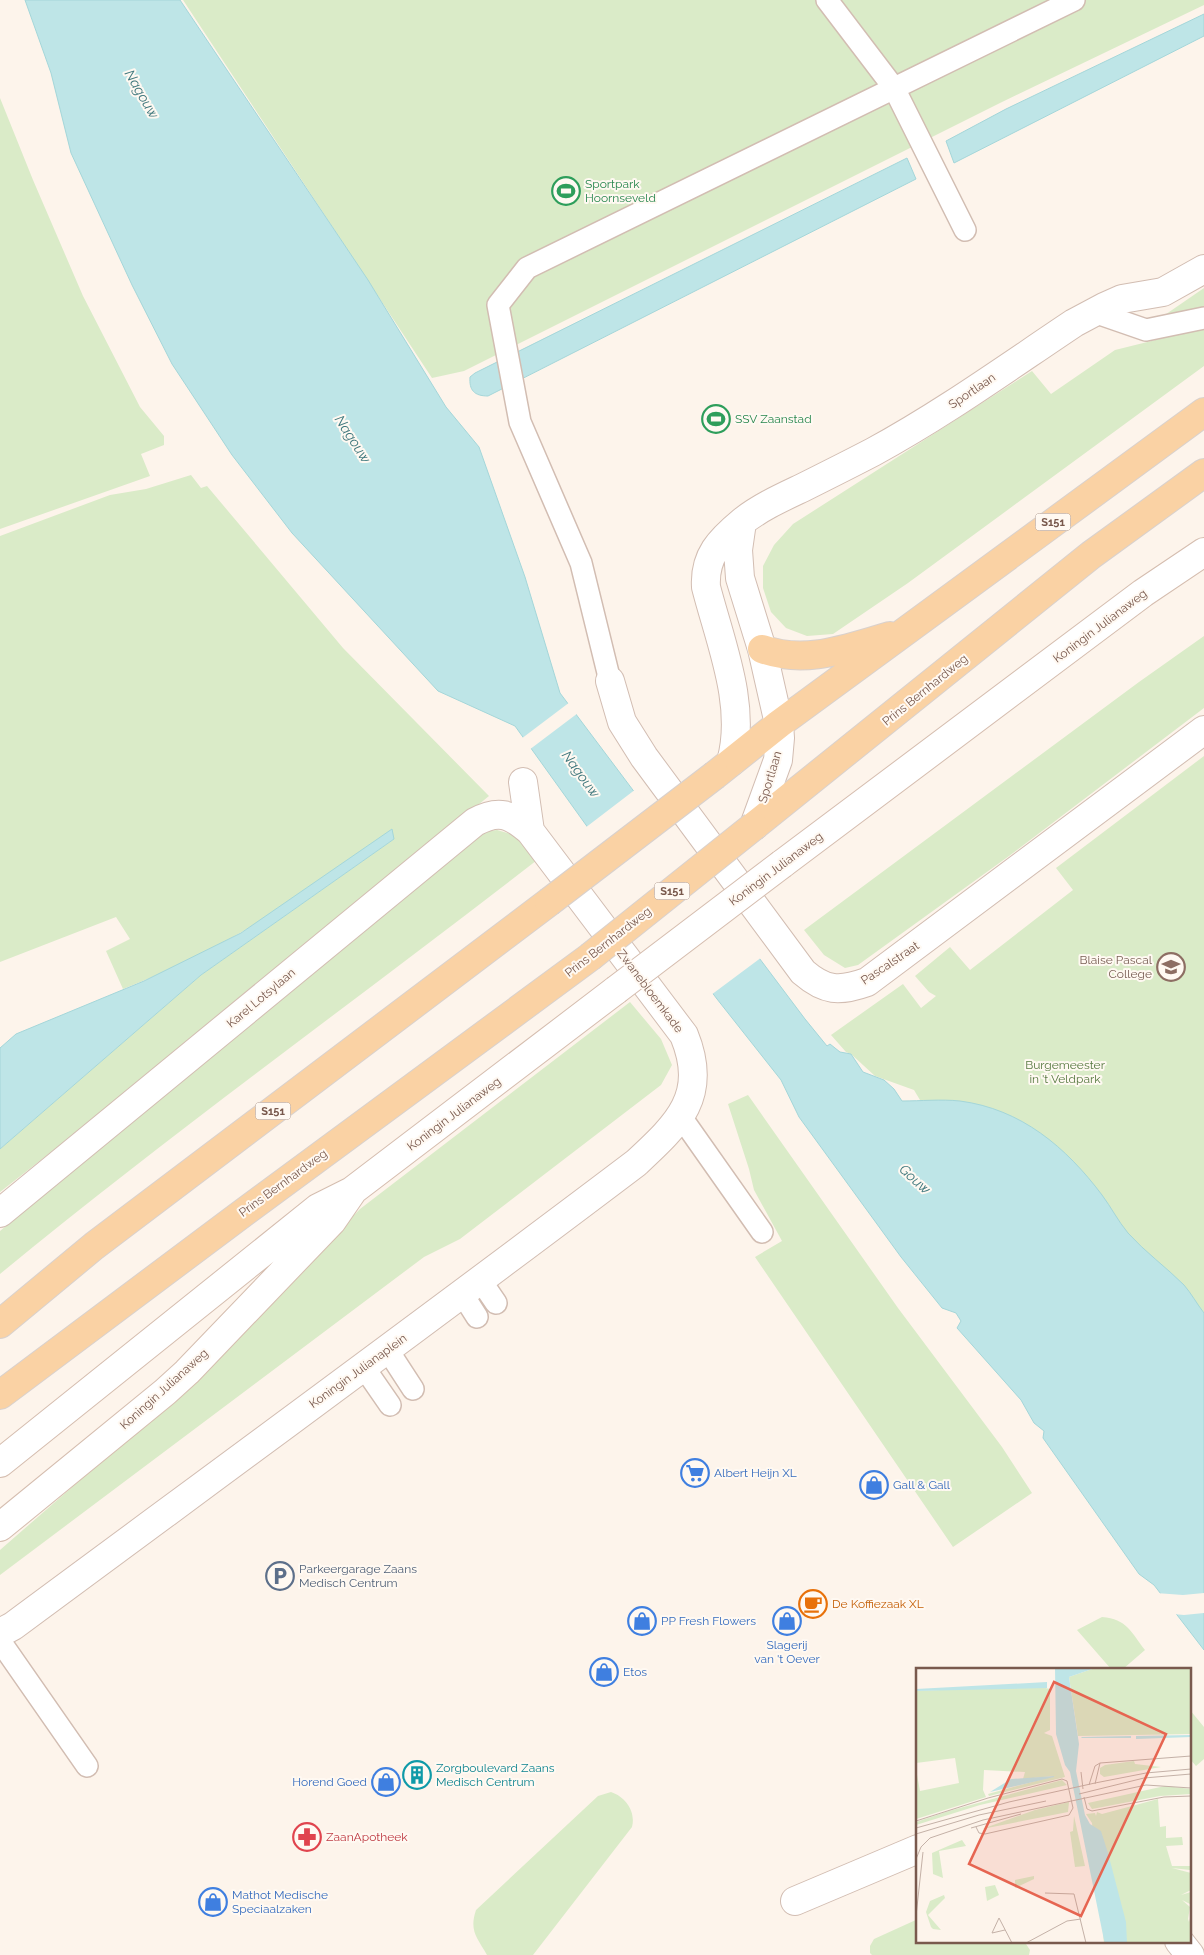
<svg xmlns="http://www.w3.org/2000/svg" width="1204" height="1955" font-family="Raleway,sans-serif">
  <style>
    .green { fill: #daebc8 }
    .water { fill: #bee5e7; stroke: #a4d6d9 }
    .pier { fill: #fdf4eb }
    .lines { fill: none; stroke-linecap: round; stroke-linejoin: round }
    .lane-casing { stroke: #d2bdb2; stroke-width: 24 }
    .street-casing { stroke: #d2bdb2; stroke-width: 30 }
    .secondary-casing { stroke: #d5bdaf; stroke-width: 30 }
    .primary-casing { stroke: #d9d1cd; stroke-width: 30 }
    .lane { stroke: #fff; stroke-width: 21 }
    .street { stroke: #fff; stroke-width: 28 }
    .secondary { stroke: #fff; stroke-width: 28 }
    .primary { stroke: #fad2a4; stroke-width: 28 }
    .secondary-bridge-casing { stroke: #d5bdaf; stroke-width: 30; stroke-linecap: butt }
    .primary-bridge-casing { stroke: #d9d1cd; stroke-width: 30; stroke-linecap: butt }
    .secondary-bridge { stroke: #fff; stroke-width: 28 }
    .primary-bridge { stroke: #fad2a4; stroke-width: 28 }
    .labels { text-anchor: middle; stroke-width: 4; stroke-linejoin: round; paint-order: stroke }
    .shield { fill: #fff9f2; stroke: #a1897e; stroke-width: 1 }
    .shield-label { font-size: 11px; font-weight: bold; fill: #79594d }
    .leisure-label { font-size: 12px; fill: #27864d; stroke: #fff9f2; text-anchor: start }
    .street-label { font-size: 12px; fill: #79594d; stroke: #fff9f2 }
    .education-label { font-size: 12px; fill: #785e54; stroke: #fff9f2; text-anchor: end }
    .park-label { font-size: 12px; fill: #577941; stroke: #fff9f2 }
    .shop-label { font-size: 12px; fill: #366cbe; stroke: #fff9f2; text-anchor: start }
    .service-label { font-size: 12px; fill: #4e5e75; stroke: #fff9f2; text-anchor: start }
    .food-label { font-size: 12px; fill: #c56008; stroke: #fff9f2; text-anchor: start }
    .culture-label { font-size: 12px; fill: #0d838f; stroke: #fff9f2; text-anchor: start }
    .health-label { font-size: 12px; fill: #be3a42; stroke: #fff9f2; text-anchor: start }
    .water-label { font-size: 14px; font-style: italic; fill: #40787d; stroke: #fff9f2 }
    .inset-road { fill: none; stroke: #c4b1a7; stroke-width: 1 }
    .view { fill: #e66551; fill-opacity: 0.15; stroke: #e66551; stroke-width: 2.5 }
    .inset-edge { fill: none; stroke: #79594d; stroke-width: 2.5 }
  </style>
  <rect width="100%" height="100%" fill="#fdf4eb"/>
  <path class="green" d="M183,0H1204V5L1000,103L464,371L432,378Z
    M0,98L33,180L83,296L140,407L164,436V445L141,454L150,476L0,529Z
    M1204,288V309L1156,321Z
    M1204,328V366L908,583L833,634L807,636L786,628L771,612L763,588V566L774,545L793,524L1032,371L1051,394L1115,350Z
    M191,475L201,488L207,486L343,648L489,796L97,1116L0,1192V1149L201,975L394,839C306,893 220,952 123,989L106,951L130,939L116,917L0,962V536L110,495L146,489Z
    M1204,636V708L1009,856L858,965L845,968L824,955L804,930L1139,682Z
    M1204,756V1574L914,1090L875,1076L851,1054L846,1052L831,1035L903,984L921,1008L936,996L929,992L915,976L950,947L970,970L1073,890L1056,868Z
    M497,830L514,835L541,857C361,997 176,1129 0,1274V1231L480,832Z
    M630,1002L661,1039L672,1065L661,1085L460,1239L424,1257L0,1575V1550L164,1407L360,1209Z
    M748,1095L898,1308L1002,1447L1032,1493L953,1547L755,1257L782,1241L754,1190L749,1169L728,1104Z
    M1102,1617C1127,1619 1131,1632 1145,1650L1123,1669H1111L1077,1630Z
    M1190,1710L1204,1727V1759L1196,1766L1190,1759Z
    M611,1792C626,1797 636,1812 632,1827L533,1955H487C477,1937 469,1931 476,1910L598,1796Z
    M918,1919V1941H1024L1030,1950L1029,1955H872L870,1953V1946L874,1939Z"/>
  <path class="water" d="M25,0H180L368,280L446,407L479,447L525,577L560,693L805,1019L827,1046L830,1044L840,1052L851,1054L863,1072L884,1080L894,1089L902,1101C921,1101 941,1099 960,1101C1021,1109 1066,1147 1102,1195C1111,1207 1118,1221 1128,1233C1145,1252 1166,1267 1184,1285C1191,1293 1197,1304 1204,1313V1650L1154,1585L1139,1574L1043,1438L1044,1431L1034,1423L1021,1400L957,1328L961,1321L956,1313L942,1308L901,1257L799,1117L781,1080L717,999L586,825L515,726L438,691L292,533L232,455L172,364L132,285L71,153L51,73Z
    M1204,14V36L954,163L946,141L1006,109Z
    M907,158L916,179L488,396C474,396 469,390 470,377L475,373Z
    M392,829L394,839L201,975L0,1149V1048L16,1034L144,981L241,933Z"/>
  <path class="pier" d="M570,702L578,713L529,750L521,739Z
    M636,789L762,957L711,995L585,828Z
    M1156,1593L1183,1595L1204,1593V1613L1184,1615L1173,1614Z"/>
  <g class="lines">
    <defs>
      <path id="lane" d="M827,0L894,88L965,230
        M1094,312L1146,330L1204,318
        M610,681L581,563L520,422L498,305L527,268L1074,0
        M681,1117L762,1232
        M481,1281L496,1303
        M463,1295L477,1317
        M387,1349L413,1389
        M363,1366L390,1405
        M0,1641L87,1766"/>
      <path id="street" d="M742,522L738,550L740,578L762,649L779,724L780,738L778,760L754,826
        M610,681L622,722L644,757L803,972C825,991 839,992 867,982L1204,730
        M731,762C747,705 720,642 706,587C704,556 720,540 743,521C761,507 781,498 802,488C826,476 850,464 873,452C943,414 1008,367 1074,323L1104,307L1122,299L1163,292L1204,269
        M523,782L530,831
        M0,1213L475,822C499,809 510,814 530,831L684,1035C709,1096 678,1124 636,1163C430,1319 221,1472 13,1626L0,1633
        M795,1901L918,1849
        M1179,1941L1190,1955"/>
      <path id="secondary" d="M782,864L1143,593L1204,552
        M0,1463L318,1208L352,1191L616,990
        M0,1527L165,1392L187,1372L332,1221L352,1192"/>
      <path id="primary" d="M762,649C806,665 847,648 890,636
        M715,775L779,724L1204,412
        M754,826L1091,555L1204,473
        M0,1324L94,1246L549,902
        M0,1395L239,1216L590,957"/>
    </defs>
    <use href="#lane" class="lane-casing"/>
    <use href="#street" class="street-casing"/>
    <use href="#secondary" class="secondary-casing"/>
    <use href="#primary" class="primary-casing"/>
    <use href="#lane" class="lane"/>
    <use href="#street" class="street"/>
    <use href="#secondary" class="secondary"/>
    <use href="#primary" class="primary"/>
    <defs>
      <path id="secondary-bridge" d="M616,990L782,864"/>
      <path id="primary-bridge" d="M549,902L715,775
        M590,957L754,826"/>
    </defs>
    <use href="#secondary-bridge" class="secondary-bridge-casing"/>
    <use href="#primary-bridge" class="primary-bridge-casing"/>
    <use href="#secondary-bridge" class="secondary-bridge"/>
    <use href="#primary-bridge" class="primary-bridge"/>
  </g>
  <defs>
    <symbol id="stadium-ring" viewBox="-11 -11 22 22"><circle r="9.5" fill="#fff9f2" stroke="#2e9e5b" stroke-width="1.5"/><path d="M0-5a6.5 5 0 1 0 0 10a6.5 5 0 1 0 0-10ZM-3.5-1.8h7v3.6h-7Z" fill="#2e9e5b"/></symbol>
    <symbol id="school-ring" viewBox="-11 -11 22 22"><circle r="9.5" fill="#fff9f2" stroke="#8d6e63" stroke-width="1.5"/><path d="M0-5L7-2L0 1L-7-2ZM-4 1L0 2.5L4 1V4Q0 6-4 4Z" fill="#8d6e63"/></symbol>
    <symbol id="supermarket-ring" viewBox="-11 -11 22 22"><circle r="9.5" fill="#fff9f2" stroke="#3f7fe0" stroke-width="1.5"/><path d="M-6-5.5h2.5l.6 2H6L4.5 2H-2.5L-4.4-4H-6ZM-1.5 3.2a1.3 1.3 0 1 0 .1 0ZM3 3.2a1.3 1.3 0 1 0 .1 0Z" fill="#3f7fe0"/></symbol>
    <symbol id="shop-ring" viewBox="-11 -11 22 22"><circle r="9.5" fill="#fff9f2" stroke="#3f7fe0" stroke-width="1.5"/><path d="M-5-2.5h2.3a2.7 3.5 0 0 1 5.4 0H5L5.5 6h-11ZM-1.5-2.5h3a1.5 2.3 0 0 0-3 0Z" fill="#3f7fe0"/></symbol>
    <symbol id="parking-ring" viewBox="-11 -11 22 22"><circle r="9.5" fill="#fff9f2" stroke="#5c6f8a" stroke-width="1.5"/><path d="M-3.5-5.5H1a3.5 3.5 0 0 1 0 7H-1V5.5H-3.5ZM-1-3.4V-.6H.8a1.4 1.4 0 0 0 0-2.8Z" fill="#5c6f8a"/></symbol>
    <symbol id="cafe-ring" viewBox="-11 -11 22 22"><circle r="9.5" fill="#fff9f2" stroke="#e8710a" stroke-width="1.5"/><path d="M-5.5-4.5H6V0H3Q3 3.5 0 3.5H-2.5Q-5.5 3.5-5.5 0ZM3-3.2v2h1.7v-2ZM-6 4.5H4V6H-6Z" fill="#e8710a"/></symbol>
    <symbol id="building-ring" viewBox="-11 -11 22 22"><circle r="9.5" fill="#fff9f2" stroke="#0f9aa8" stroke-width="1.5"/><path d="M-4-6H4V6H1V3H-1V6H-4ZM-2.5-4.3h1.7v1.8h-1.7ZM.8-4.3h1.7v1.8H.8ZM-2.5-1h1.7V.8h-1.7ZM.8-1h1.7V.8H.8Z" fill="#0f9aa8"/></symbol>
    <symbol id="pharmacy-ring" viewBox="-11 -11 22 22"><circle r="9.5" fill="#fff9f2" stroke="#e0444e" stroke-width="1.5"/><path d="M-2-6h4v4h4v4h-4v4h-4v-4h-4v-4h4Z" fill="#e0444e"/></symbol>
  </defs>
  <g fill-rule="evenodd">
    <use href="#stadium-ring" x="550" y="175" width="32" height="32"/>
    <use href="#stadium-ring" x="700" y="403" width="32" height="32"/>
    <use href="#school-ring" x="1155" y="951" width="32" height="32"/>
    <use href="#supermarket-ring" x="679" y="1457" width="32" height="32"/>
    <use href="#shop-ring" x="858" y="1469" width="32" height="32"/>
    <use href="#parking-ring" x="264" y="1560" width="32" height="32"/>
    <use href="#cafe-ring" x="797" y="1588" width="32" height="32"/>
    <use href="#shop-ring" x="626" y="1605" width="32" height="32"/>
    <use href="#shop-ring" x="771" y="1605" width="32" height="32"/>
    <use href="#shop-ring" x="588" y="1656" width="32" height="32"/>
    <use href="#building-ring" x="401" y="1759" width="32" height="32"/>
    <use href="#shop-ring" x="370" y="1766" width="32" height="32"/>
    <use href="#pharmacy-ring" x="291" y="1821" width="32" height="32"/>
    <use href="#shop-ring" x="197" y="1886" width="32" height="32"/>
  </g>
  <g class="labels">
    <g class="shield">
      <rect x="1035.5" y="513.5" width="35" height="17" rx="4"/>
      <rect x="654.5" y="882.5" width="35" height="17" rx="4"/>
      <rect x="255.5" y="1102.5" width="35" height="17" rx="4"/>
    </g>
    <g class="shield-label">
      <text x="1053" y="526">S151</text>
      <text x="672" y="895">S151</text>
      <text x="273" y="1115">S151</text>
    </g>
    <g class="leisure-label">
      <text x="585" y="188">Sportpark<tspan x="585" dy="14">Hoornseveld</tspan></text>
      <text x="735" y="423">SSV Zaanstad</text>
    </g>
    <g class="street-label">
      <text transform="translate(972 391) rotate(-34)" y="4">Sportlaan</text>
      <text transform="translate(1100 626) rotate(-37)" y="4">Koningin Julianaweg</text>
      <text transform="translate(925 690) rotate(-39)" y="4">Prins Bernhardweg</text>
      <text transform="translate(770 777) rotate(-73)" y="4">Sportlaan</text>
      <text transform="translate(776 869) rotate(-37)" y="4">Koningin Julianaweg</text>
      <text transform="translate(608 942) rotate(-38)" y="4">Prins Bernhardweg</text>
      <text transform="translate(890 963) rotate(-34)" y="4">Pascalstraat</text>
      <text transform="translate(650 991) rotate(53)" y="4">Zwanebloemkade</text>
      <text transform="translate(261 998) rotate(-40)" y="4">Karel Lotsylaan</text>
      <text transform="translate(454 1114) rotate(-37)" y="4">Koningin Julianaweg</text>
      <text transform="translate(283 1183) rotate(-36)" y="4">Prins Bernhardweg</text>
      <text transform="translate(358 1371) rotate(-36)" y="4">Koningin Julianaplein</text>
      <text transform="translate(164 1389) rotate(-42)" y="4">Koningin Julianaweg</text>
    </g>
    <g class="education-label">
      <text x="1152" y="964">Blaise Pascal<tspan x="1152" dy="14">College</tspan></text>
    </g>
    <g class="park-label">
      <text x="1065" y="1069">Burgemeester<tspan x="1065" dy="14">in 't Veldpark</tspan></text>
    </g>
    <g class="shop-label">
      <text x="714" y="1477">Albert Heijn XL</text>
      <text x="893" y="1489">Gall &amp; Gall</text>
      <text x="661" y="1625">PP Fresh Flowers</text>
      <text x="787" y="1649" text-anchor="middle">Slagerij<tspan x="787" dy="14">van 't Oever</tspan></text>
      <text x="623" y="1676">Etos</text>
      <text x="367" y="1786" text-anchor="end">Horend Goed</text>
      <text x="232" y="1899">Mathot Medische<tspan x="232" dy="14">Speciaalzaken</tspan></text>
    </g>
    <g class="service-label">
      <text x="299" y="1573">Parkeergarage Zaans<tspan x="299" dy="14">Medisch Centrum</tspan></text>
    </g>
    <g class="food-label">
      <text x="832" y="1608">De Koffiezaak XL</text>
    </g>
    <g class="culture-label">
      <text x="436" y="1772">Zorgboulevard Zaans<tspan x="436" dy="14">Medisch Centrum</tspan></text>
    </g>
    <g class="health-label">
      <text x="326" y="1841">ZaanApotheek</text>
    </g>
    <g class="water-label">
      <text transform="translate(142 94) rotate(60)" y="5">Nagouw</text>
      <text transform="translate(353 439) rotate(57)" y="5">Nagouw</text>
      <text transform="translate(581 774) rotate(54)" y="5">Nagouw</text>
      <text transform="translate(915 1179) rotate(42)" y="5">Gouw</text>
    </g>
  </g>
  <g transform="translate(916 1668)">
    <rect width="275" height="275" fill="#fdf4eb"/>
    <path d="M179,0H275V66L162,68L153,9ZM120,18L134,21V62L128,65L136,68L149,109L73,128L72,126L138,108L107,111L109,104L68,102L67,122L70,129L0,151V101L4,123L43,115L39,90L0,95V23ZM218,93L219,96L245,99L188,109L184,106V100L189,97ZM146,112L151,117L64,137L0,157V154L33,143ZM249,118L275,121V126L244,128L176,141L172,135ZM242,131L244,159L250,158V170L266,169L267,177L250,178L256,198H275L274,202L256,200L275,205V222L265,227L275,224L274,236L266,232L274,239L272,251L273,254L275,246V275H188L176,155L170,146L179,145L180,148L181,144L186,146ZM153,134L152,144L66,161L119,142ZM158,148L169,198L159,199L154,164L157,163ZM46,172L50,178L23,183L27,210L17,206L16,185ZM118,208V211L99,220V212ZM79,217L83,227L71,233L69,219ZM28,227L29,230L12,247L25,262L17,261L15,259L10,244L14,233Z" fill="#daebc8"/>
    <path d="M139,0H179L153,9L163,76L160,103L169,147L174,156L185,163L192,185L210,254L211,275H189L188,272L154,104L149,97L140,66ZM131,14V20L0,23V21ZM275,67V69L220,71V68ZM215,68V70H165L166,69ZM138,108V109L74,124L95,111Z" fill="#bee5e7"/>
    <path class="inset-road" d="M165,104L167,121M179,116L184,95M173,117L179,98L184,95L275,88M163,126L228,110L275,106M168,129L171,141L176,143L248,129L275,128M0,153L72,130L146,111L151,113L157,140L153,147L69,166L63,165L60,159M0,160L93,134L179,115L230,105L275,101M55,160L105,146M0,166L63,147L130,133M0,191L5,179L14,170L67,152L230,117L275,120M129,225L158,226L170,275M0,248L7,184M89,262L76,265L83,250L96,275M110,275L151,253L165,251"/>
    <path class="view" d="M138,14L250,66L165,248L53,196Z"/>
    <rect width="275" height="275" class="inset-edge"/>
  </g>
</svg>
